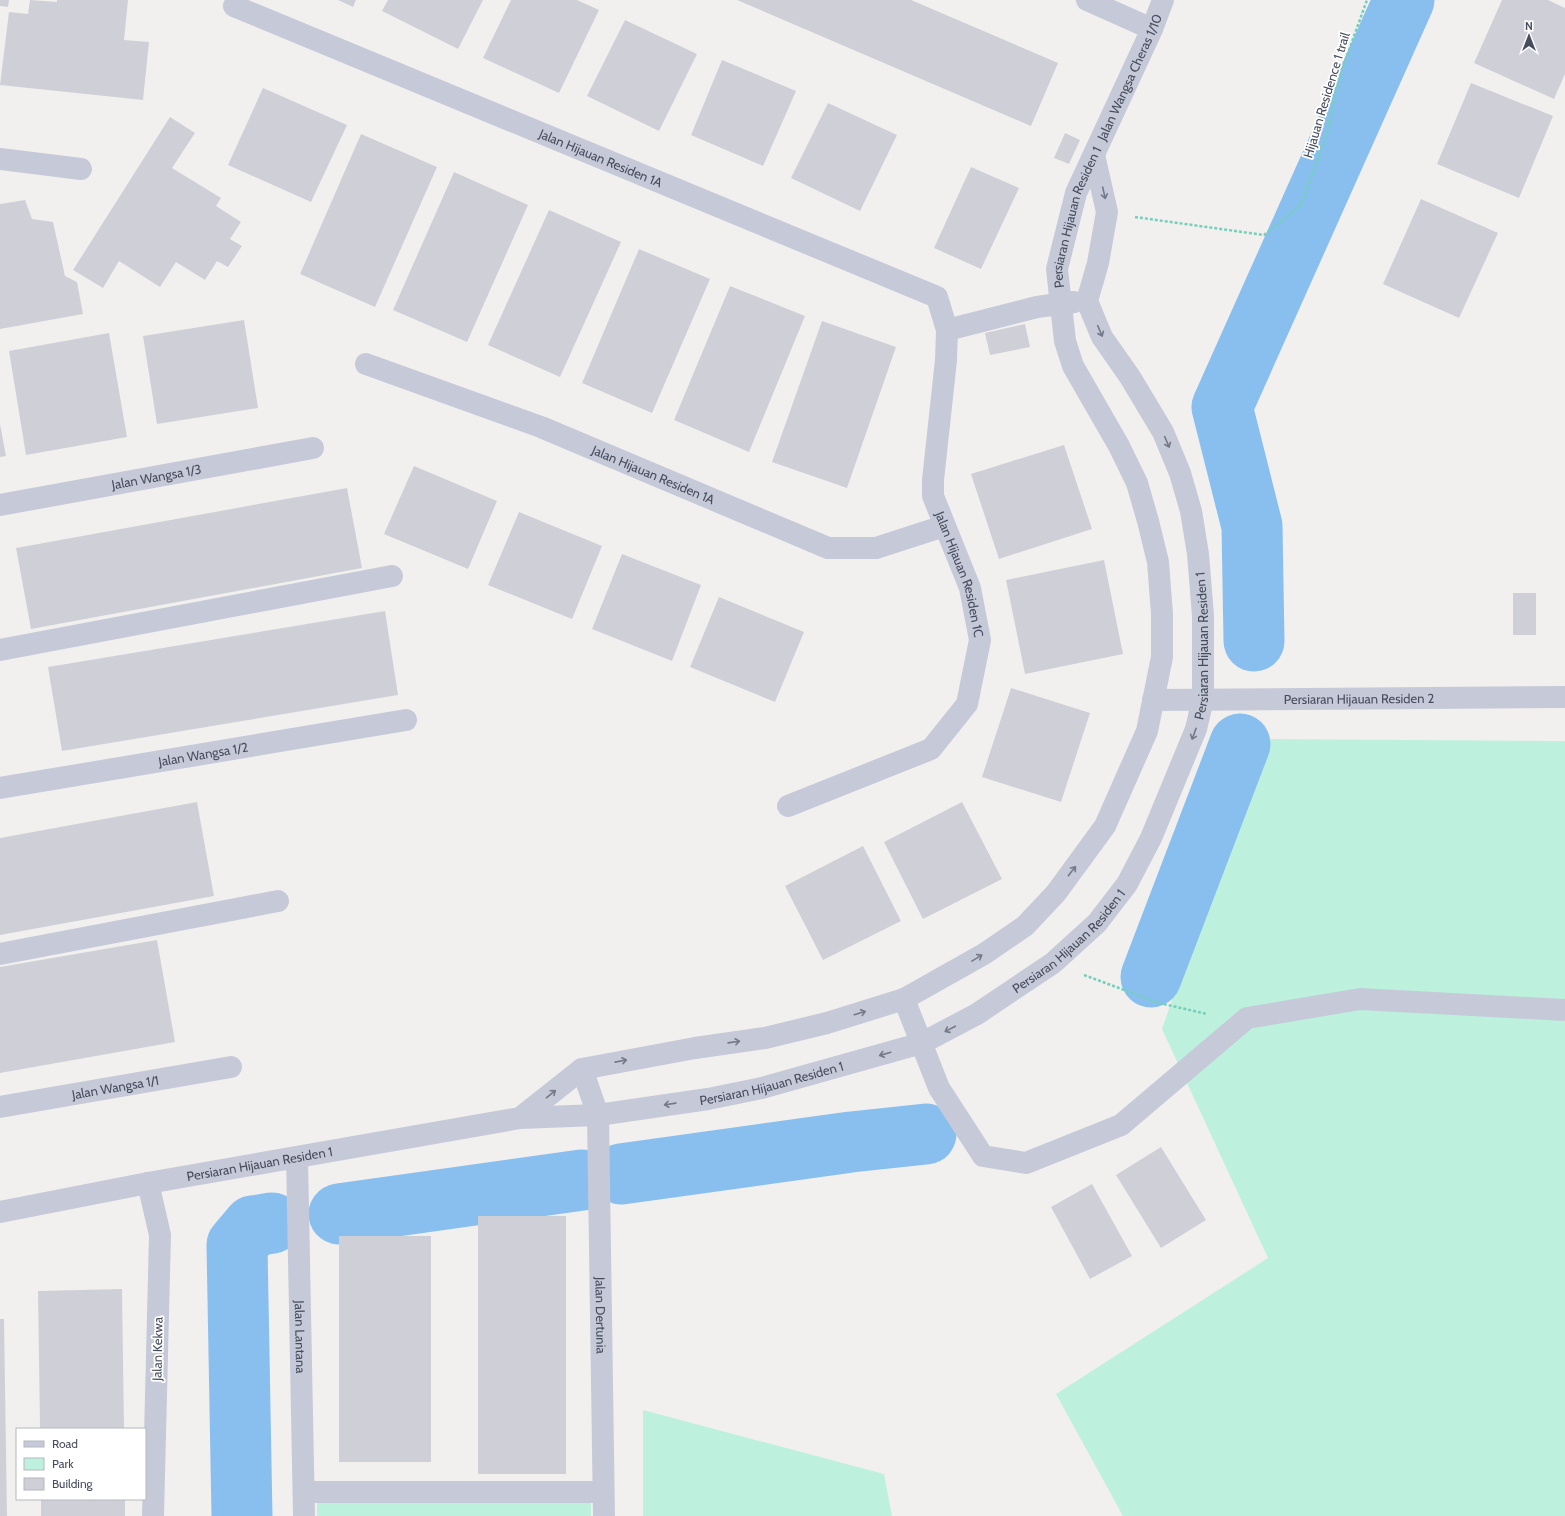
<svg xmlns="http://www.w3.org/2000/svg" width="1565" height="1516" font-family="Cabin,sans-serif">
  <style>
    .green { fill: #bdf1de }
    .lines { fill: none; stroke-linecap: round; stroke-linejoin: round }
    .river { stroke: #89bfef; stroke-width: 61 }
    .building { fill: #cfd0d7 }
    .path { stroke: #74d0ba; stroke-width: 2.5; stroke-dasharray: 3 2; stroke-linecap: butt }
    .minor { stroke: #c6cad8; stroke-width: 22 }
    .oneway { stroke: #737989 }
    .labels { text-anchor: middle; stroke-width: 3.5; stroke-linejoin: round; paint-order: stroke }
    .street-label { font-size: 13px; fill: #474d5e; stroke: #fff }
  </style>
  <rect width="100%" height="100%" fill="#f2f0ef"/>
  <path class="green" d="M1262,739L1565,741V1516H1123L1056,1394L1268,1258L1162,1029Z
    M643,1410L884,1474L892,1516H643Z
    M317,1500H591V1516H317Z"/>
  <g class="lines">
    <path class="river" d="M1254,641L1252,526L1222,407L1404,0
      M1151,977L1240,744
      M621,1174L851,1142L926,1134
      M339,1214L582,1180
      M242,1516L237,1245L253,1226L272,1223"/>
  </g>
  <path class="building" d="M0,0H9L8,7L0,6Z
    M30,0L57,2V0H128L124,40L149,42L143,100L0,85L9,12L28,14Z
    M338,0H356L353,7Z
    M388,0H483L458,49L382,11Z
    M511,0H577L599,10L559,93L483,58Z
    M737,0H911L1058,63L1031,126Z
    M1502,0H1548L1565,8V74L1554,99L1474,63Z
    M625,20L697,54L659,131L587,96Z
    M722,60L796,91L763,166L691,135Z
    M1471,83L1553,116L1519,198L1437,164Z
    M263,88L347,125L311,202L228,165Z
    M828,103L897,135L860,211L791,178Z
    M170,117L195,133L172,168L221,198L216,206L241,222L230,239L242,246L228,267L217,261L205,280L176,262L160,287L119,261L103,288L73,270Z
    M1065,133L1080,140L1069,164L1054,158Z
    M361,134L437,167L375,307L300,274Z
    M971,167L1019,188L981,269L934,248Z
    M454,172L528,205L467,342L393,310Z
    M1421,199L1498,233L1459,318L1383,284Z
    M25,200L32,219L53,222L65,276L77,282L83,314L0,329V204Z
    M549,210L621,242L560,377L488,345Z
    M639,249L710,279L652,413L582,383Z
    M730,286L805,316L749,452L674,420Z
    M244,320L258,408L157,424L143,336Z
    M822,321L896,347L847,488L772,462Z
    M1025,324L1030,347L990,355L985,333Z
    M109,333L127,437L26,455L9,351Z
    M0,424L6,456L0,457Z
    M1064,445L1092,529L999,559L971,474Z
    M414,466L497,501L468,569L384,534Z
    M347,488L362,568L31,629L16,548Z
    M519,512L602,546L572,619L488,585Z
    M622,554L701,585L672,661L592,629Z
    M1104,560L1123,654L1025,674L1006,580Z
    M1513,593H1536V635H1513Z
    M719,597L804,632L775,702L690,667Z
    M385,611L398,695L62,751L48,667Z
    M1011,688L1090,713L1061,802L982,777Z
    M197,802L214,896L0,935V838Z
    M962,802L1002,879L923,919L884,842Z
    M863,846L901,921L823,960L785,886Z
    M157,940L175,1042L0,1073V967Z
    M1161,1147L1206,1220L1161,1248L1116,1175Z
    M1092,1184L1132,1256L1090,1279L1051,1207Z
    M478,1216H566V1474H478Z
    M339,1236H431V1462H339Z
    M122,1289L124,1429H40L38,1291Z
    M0,1319H4L7,1516H0Z
    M41,1499H125V1516H41Z"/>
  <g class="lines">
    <path class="path" d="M1135,217L1264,235L1301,205L1326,137L1340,75L1367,0
      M1084,975L1159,1003L1207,1014"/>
    <g class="minor">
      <path d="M1087,0L1152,29"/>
      <path id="s1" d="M234,6L937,297L947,330L946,360L933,480V496L970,588L980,640L967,704L931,749L788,806"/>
      <path d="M0,159L81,169"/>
      <path d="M947,330L1037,307L1074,302"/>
      <path id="s2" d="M366,364L541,427L828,548H876L944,526"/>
      <path id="s3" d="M0,505L313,448"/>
      <path d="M0,650L392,576"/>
      <path id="s4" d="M1153,700L1565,697"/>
      <path id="s5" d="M0,788L406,720"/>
      <path d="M0,954L278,901"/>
      <path d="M904,999L939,1088L983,1156L1026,1163L1121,1125L1247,1018L1360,999L1565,1010"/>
      <path id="s6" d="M582,1069L598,1115L604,1516"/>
      <path id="s7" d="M0,1107L231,1067"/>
      <path id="s8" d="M520,1118L582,1069L695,1048L765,1038L827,1023L904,999L984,954L1025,926L1056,893L1105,826L1147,731L1162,657V614L1158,562L1148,521L1137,483L1119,446L1073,366L1065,341L1057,269L1076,193L1152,29L1163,0"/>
      <path id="s9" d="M297,1157L304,1516"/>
      <path d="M148,1183L160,1235L153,1516"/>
      <path id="s10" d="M0,1212L148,1183L520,1118L598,1115L708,1099L762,1088L922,1043L977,1014L1053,963L1097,923L1127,884L1151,838L1196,729L1203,699V616L1198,554L1191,511L1180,473L1163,432L1130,377L1102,337L1087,301L1098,263L1107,212L1094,155"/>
      <path d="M304,1492H603"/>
    </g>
  </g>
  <defs><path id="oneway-shaft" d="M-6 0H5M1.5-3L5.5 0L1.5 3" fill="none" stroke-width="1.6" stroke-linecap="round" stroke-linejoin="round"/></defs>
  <g class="oneway">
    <use href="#oneway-shaft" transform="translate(1104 193) rotate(77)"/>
    <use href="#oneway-shaft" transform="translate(1100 331) rotate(67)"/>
    <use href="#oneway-shaft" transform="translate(1167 442) rotate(67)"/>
    <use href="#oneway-shaft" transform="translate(1194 734) rotate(110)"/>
    <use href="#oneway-shaft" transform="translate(1072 871) rotate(-52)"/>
    <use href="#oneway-shaft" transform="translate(977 958) rotate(-31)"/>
    <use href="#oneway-shaft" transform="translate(860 1013) rotate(-17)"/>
    <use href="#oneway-shaft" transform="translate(950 1029) rotate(152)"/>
    <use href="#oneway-shaft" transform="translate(734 1042) rotate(-8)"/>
    <use href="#oneway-shaft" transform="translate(885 1054) rotate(164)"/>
    <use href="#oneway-shaft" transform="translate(621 1061) rotate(-11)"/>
    <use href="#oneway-shaft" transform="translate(551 1094) rotate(-39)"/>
    <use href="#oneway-shaft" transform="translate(670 1104) rotate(172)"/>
  </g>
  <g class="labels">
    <g class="street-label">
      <text dy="5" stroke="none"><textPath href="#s8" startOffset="1473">Jalan Wangsa Cheras 1/10</textPath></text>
      <text transform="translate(1326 95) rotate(-73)" y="5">Hijauan Residence 1 trail</text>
      <text dy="5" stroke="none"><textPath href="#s1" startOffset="397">Jalan Hijauan Residen 1A</textPath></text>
      <text dy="5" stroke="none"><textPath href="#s8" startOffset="1322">Persiaran Hijauan Residen 1</textPath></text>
      <text dy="5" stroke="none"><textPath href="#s2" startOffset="308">Jalan Hijauan Residen 1A</textPath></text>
      <text dy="5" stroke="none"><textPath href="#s3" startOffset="159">Jalan Wangsa 1/3</textPath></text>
      <text dy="5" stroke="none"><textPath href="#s1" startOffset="1045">Jalan Hijauan Residen 1C</textPath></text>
      <text dy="5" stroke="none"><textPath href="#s10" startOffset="1455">Persiaran Hijauan Residen 1</textPath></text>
      <text dy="5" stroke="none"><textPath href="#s4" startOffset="206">Persiaran Hijauan Residen 2</textPath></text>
      <text dy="5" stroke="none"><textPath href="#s5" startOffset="206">Jalan Wangsa 1/2</textPath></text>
      <text dy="5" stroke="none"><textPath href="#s10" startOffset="1119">Persiaran Hijauan Residen 1</textPath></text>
      <text dy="5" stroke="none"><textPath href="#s10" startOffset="783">Persiaran Hijauan Residen 1</textPath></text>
      <text dy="5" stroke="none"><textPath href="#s7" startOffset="117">Jalan Wangsa 1/1</textPath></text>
      <text dy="5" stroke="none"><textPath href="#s10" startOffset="264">Persiaran Hijauan Residen 1</textPath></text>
      <text dy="5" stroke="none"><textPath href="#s6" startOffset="249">Jalan Dertunia</textPath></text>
      <text dy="5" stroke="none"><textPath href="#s9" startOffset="180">Jalan Lantana</textPath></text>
      <text transform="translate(157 1349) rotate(-89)" y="5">Jalan Kekwa</text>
    </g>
  </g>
  <rect x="16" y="1428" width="130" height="72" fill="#ffffff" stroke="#b5b8bf"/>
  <rect x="24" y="1441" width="20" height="6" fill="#c6cad8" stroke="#b5b8bf"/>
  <text x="52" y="1448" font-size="12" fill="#474d5e">Road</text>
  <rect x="24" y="1458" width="20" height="12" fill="#bdf1de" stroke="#b5b8bf"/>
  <text x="52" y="1468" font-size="12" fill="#474d5e">Park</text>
  <rect x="24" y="1478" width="20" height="12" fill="#cfd0d7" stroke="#b5b8bf"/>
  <text x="52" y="1488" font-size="12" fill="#474d5e">Building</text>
  <g transform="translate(1529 36)" stroke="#ffffff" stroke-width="3" paint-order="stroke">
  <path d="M0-3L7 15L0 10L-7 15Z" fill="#474d5e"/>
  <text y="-6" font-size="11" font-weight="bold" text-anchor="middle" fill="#474d5e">N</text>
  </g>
</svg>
